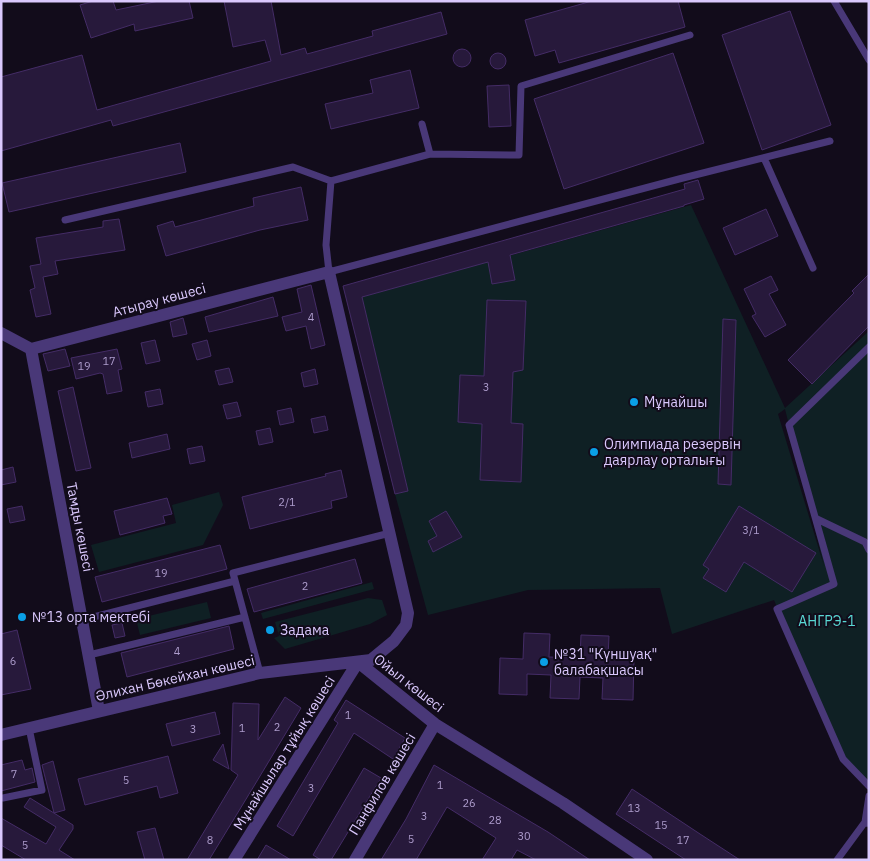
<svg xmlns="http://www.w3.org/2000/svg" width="870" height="861" font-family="'IBM Plex Sans',sans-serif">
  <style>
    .green { fill: #0f2024; fill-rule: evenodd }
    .building { fill: #27193b; stroke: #442c66 }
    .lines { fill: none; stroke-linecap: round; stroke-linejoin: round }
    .service { stroke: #493878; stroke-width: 7 }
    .minor { stroke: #493878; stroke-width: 12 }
    .poi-dot { fill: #0a9fe6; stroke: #120c1b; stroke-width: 2 }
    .labels { text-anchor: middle; stroke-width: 4; stroke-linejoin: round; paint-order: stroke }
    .number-label { font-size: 11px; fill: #ad9ccc }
    .street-label { font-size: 14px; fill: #dac8fd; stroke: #120c1b }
    .poi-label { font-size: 14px; fill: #dac8fd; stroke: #120c1b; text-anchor: start }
    .park-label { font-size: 14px; fill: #59d8d4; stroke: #120c1b }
  </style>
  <rect width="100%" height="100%" fill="#120c1b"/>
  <path class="green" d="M691,205L785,408L869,331V786L843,759L774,600L672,634L660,588L528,590L428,615L395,494L408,491L362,297ZM785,409L824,566L778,414Z
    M219,492L223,505L203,545L99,572L91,545L176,523L172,505Z
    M372,582L374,589L263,619L261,613Z
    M368,598L382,600L387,615L370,624L285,649L274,638L279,636L275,622Z
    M207,602L211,618L140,635L136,619Z"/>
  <path class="building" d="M93,1H113L116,10L159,1H189L193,18L135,31L134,24L91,38L80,5Z
    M224,1H271L281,55L305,48L307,54L373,36L372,31L441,12L447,34L113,126L111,120L1,151V77L82,55L97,110L271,61L265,40L233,47Z
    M592,1H678L685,27L559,63L555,50L535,56L525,20Z
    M790,11L831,125L762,150L722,35Z
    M453 58a9 9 0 1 1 18 0a9 9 0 1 1-18 0Z
    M490 61a8 8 0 1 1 16 0a8 8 0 1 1-16 0Z
    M673,53L704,143L564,189L534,99Z
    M410,70L419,108L331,129L325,104L373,93L370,80Z
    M509,85L511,126L489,127L487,86Z
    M180,143L186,172L9,212L2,183Z
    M698,180L704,199L684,205V206L510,255L515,280L492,284L488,262L362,297L408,491L395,494L343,286L685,189L684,184Z
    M301,187L308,220L260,230L166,256L157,226L173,221L175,227L254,206L253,198Z
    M766,209L778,236L735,255L723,228Z
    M119,219L125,250L55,261L58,274L43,277L51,314L36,317L30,290L35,288L30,266L41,264L36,238L103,227V221Z
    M869,274V326L812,384L788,360L854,293L852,291Z
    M771,276L778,290L769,294L786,325L765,337L752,316L756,314L744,289Z
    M311,285L325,345L311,349L306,326L286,331L282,317L302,312L297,289Z
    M273,297L278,316L209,332L205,317Z
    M487,300L526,301L523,370L513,372L511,423L523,424L521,482L480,480L482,424L458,422L460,375L484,376Z
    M183,318L187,334L173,337L170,322Z
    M723,319L736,320L731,485L718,484Z
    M155,340L160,361L146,364L141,343Z
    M207,340L211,356L197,360L192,344Z
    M65,349L70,366L48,371L43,354Z
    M117,349L122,369L118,370L122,391L107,394L103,374L100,373L76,379L71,358Z
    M229,368L233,382L219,385L215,371Z
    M315,369L318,384L304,387L301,373Z
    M73,387L91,468L76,471L58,391Z
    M160,389L163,404L148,407L145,392Z
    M237,402L241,416L227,419L223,405Z
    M291,408L294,422L280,425L277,411Z
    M325,416L328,430L314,433L311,419Z
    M270,428L273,442L259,445L256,431Z
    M167,434L170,449L132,458L129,443Z
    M202,446L205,461L190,464L187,449Z
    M13,467L16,482L1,485V470Z
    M341,470L347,497L331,501L332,508L250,529L242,497L326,476L325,474Z
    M167,498L172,514L163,516L165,523L120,535L114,511Z
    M22,506L25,520L10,523L7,509Z
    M739,506L816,553L792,592L744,562L726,592L703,578L709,569L703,565Z
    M446,511L462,537L433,552L428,541L437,536L429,521Z
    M220,545L227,569L102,602L95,577Z
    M355,559L362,583L254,612L247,589Z
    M122,623L125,636L115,638L112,625Z
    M229,626L234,649L127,677L121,653Z
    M17,630L31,689L1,695V634Z
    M524,633L550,634L549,657L580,658L581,635L609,636L608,657L634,658L633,700L602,699L603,678L580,677L579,699L550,698L551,675L527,674V695L499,694L500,658L523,659Z
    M285,697L301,708L254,786L209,860H187L238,775L231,770L233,703L259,704L258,740Z
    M346,700L405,738L393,759L354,733L293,836L277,826L338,723L334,720Z
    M215,712L220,734L172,746L166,724Z
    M223,744L229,769L213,760Z
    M168,756L178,793L160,798L157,786L85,805L78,779Z
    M22,760L25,770L32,768L35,782L1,791V765Z
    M53,761L65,810L54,813L42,765Z
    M434,765L548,832L590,860H536L517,850L511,860H482L496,838L447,807L416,860H381L406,819Z
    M364,768L381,778L331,860H321L313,855Z
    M632,789L700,834L740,860H686L616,814Z
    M30,798L73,825V829L59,850L75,860H26L1,845V818L46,844L56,827L24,807Z
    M155,828L164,860H145L137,832Z
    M266,845L291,860H257Z"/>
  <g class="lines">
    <path class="service" d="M834,1L869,60
      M690,35L521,86L519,155L430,154L331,181L326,245L329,272L679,179L830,141
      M422,124L430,154
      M764,158L813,268
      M65,220L293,167L331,181
      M869,347L789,425L834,584L777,609L843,759L869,786
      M817,519L865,542L869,550
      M82,620L235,581
      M89,655L245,617
      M260,673L233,573L390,533
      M3,798L42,790L29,728
      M867,823L865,822L869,796
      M837,860L865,822"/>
    <path class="minor" d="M1,333L31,349L329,272L408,613L406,625L394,641L371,660L260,673L1,735
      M31,349L99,711
      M358,662L435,724L563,803L647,860
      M234,860L358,662
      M355,860L435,724"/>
  </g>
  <g class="poi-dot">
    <circle cx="634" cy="402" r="5"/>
    <circle cx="594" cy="452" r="5"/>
    <circle cx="22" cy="617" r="5"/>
    <circle cx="270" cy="630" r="5"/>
    <circle cx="544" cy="662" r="5"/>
  </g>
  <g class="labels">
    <g class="number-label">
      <text x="311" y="321">4</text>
      <text x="109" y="365">17</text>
      <text x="84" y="370">19</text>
      <text x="486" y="391">3</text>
      <text x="287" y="506">2/1</text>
      <text x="751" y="534">3/1</text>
      <text x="161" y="577">19</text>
      <text x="305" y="590">2</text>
      <text x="177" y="655">4</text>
      <text x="13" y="665">6</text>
      <text x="348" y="719">1</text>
      <text x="277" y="731">2</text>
      <text x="242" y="732">1</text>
      <text x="193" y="733">3</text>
      <text x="14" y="778">7</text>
      <text x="126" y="784">5</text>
      <text x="440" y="789">1</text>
      <text x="311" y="792">3</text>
      <text x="469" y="807">26</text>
      <text x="634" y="812">13</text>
      <text x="424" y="820">3</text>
      <text x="495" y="824">28</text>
      <text x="661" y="829">15</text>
      <text x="524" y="840">30</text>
      <text x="411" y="843">5</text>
      <text x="210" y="844">8</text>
      <text x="683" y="844">17</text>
      <text x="25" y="849">5</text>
    </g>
    <g class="street-label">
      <text transform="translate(159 300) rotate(-15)" y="5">Атырау көшесі</text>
      <text transform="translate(80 527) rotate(79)" y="5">Тамды көшесі</text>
      <text transform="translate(175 678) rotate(-13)" y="5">Әлихан Бөкейхан көшесі</text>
      <text transform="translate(409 683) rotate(38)" y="5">Ойыл көшесі</text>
      <text transform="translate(284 753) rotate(-58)" y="5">Мұнайшылар тұйық көшесі</text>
      <text transform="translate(382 784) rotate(-59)" y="5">Панфилов көшесі</text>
    </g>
    <g class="poi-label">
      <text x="644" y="407">Мұнайшы</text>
      <text x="604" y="449">Олимпиада резервін<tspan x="604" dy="16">даярлау орталығы</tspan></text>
      <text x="32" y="622">№13 орта мектебі</text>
      <text x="280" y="635">Задама</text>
      <text x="554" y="659">№31 "Күншуақ"<tspan x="554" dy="16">балабақшасы</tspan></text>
    </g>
    <g class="park-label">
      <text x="827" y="626">АНГРЭ-1</text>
    </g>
  </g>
  <rect width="870" height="861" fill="none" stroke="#dac8fd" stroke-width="5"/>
</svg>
